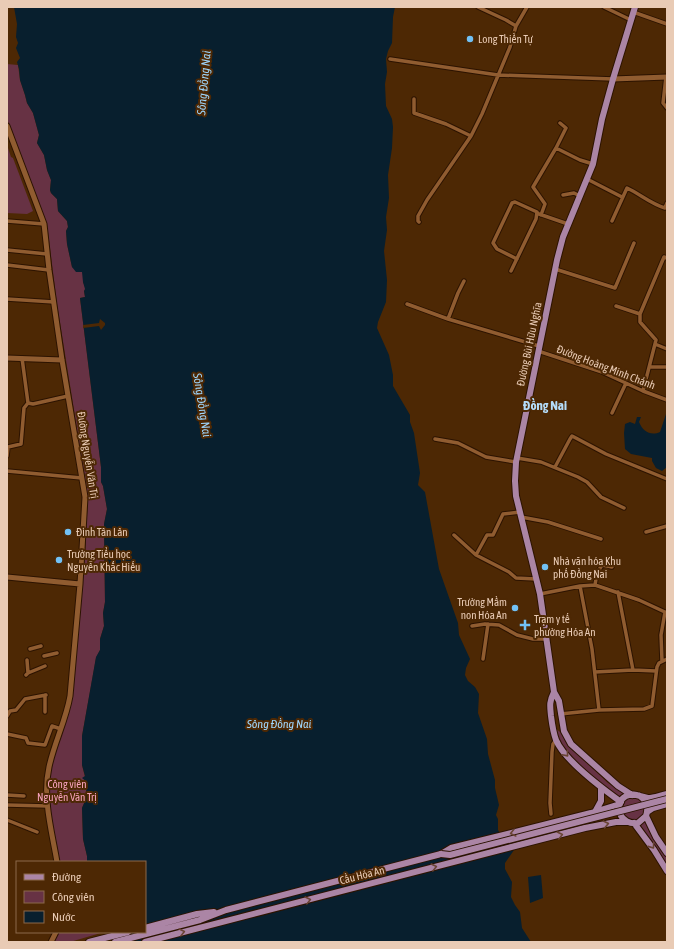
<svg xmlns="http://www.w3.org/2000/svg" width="674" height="949" font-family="'Asap Condensed',sans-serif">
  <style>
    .green { fill: #673244 }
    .water { fill: #081f2e }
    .pier { fill: #4d2804 }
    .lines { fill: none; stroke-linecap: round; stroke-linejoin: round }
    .street-casing { stroke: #2c1300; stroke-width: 5.5 }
    .secondary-casing { stroke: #2c1300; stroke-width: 7 }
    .primary-casing { stroke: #2c1300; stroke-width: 8 }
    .street { stroke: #905c30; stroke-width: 3.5 }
    .secondary { stroke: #905c30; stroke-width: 5 }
    .primary { stroke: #ab85a5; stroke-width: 6 }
    .primary-bridge-casing { stroke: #2c1300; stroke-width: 8; stroke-linecap: butt }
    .primary-bridge { stroke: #ab85a5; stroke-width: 6 }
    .oneway { stroke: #694434 }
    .poi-dot { fill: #72c1f5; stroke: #4d2804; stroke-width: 1.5 }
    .labels { text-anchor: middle; stroke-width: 4; stroke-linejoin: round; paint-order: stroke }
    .poi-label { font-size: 11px; fill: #e9cbb5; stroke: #4d2804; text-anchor: start }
    .street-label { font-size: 11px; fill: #e9cbb5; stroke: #4d2804 }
    .park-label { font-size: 11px; fill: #f7a2bd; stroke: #4d2804 }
    .water-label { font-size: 12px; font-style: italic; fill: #9dd5fc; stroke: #4d2804 }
    .quarter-label { font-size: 13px; font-weight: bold; fill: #b4ddfb; stroke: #4d2804 }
  </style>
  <rect width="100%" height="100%" fill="#4d2804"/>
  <path class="green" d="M7,64L18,65L20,80L25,95L27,103L33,113L39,135L37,143L44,155L47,170L51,180L50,190L51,193L57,199L58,211L67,221L68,227L66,231L67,244L72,267L83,272V282L86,289L84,291L85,297L80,298L101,467V482L103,486L107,509L104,524L105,602L103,613L104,626L100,639V650L96,658L82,736V765L87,785L85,801L82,808L83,839L87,856V862H60C55,832 45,798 51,768C56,744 68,722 72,697L85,556L88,497L57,304L47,224L7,119Z
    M7,142L8,146V148L11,157L13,158L33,211L27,214L7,213Z
    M555,728L560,732L569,746L608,783L626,794L620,798L602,786L572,758L560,742Z
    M621 809a12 12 0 1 1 24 0a12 12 0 1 1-24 0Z
    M646,821L654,838L667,857V866L657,849L639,825Z
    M59,932H104L70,942H54Z"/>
  <path class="water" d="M14,7H395L393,17L392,43L388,51L386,59L387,72L385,84L386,106L392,119L393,127L392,148L388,175L389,198L386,217L387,230L384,251L387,280L386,302L378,322L377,328L389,355L393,375V386L410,415V422L414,433L420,473L418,485L425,492L439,569L458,623L459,635L470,659L466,668L465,675L468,681L475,687L479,694L478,713L487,739L488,754L495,780V788L499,805L496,815L498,819V830L503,838L512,843L514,850L505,863V869L512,882L511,897L515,905L520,912L522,928L531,942H121L124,932H145V862H87V856L83,839L82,808L85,801L87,785V782L82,778L85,776L82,765V736L96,657L100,650V639L104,626L103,613L105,602L104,524L107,509L103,486L101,482V467L80,298L85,297L84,291L85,289L83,282L82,272H76L72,267L67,244L66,231L68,227L67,221L58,211L57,199L51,193L50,190L51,180L47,170L44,155L37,143L39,135L33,113L27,103L25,95L20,80L19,69L17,62L20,58L16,48L18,43L16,37L17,24Z
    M667,411V467L662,471L656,468L652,461V458L631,454L625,449L624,433L625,424L630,422L635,424L637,417H641L639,422C643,432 651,436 660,432Z
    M541,875L543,898L530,903L528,877Z"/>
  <path class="pier" d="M100,319L105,323V325L101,330L99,326L83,328V325L99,323Z"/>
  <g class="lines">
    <defs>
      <path id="street" d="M604,7L631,20
        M633,12L667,24
        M516,26L527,7
        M390,59L498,75L613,79
        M666,77L663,103L667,108
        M414,99V113L446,124L471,136
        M556,148L566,128L560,123
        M587,179L622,197
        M563,195L574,193L580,196
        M539,214L568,224
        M541,215L545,204L533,187L556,148L580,160L593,164
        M7,221L44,224
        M612,221L627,188C640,194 651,204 665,208L667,203
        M419,222L418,221V216L427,200L471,136L482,114L510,47L516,26L506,20L478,7
        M7,250L47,254
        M7,265L49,270
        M555,269L615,288L634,243
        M511,271L536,219L537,212L515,202L512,203L493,243L497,249L517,259
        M7,299L54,302
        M407,304L448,319L539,346
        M616,306L640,314
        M448,319L458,293L464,281
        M655,344L667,349
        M538,351L602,372L643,391L667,400
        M22,358L28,403L33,404L68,396
        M649,367H667
        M643,391L656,340L640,322V314L664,257L667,258
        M612,413L626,383
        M435,439L458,443L486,457L516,462
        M7,456L8,447L21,444L24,408L28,403
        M517,458L541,462L578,477L587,482L601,497L624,508
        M555,467L570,439L572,436L574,437L606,454L667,479
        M7,471L82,478
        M521,517L548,522L601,539
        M646,532L667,526
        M454,535L476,555L509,572L516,578L536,579
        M476,555L487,535H493L503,514L520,512
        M595,585L597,573L602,565L612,567
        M580,586L592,649L599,710
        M618,592L633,670
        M540,594L580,586L595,585L639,600L667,613
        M472,626L485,624L499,625L517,635L533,639H546
        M30,649L41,646
        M44,656L57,653
        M483,659L488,624
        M27,660L28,673
        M662,661L661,635L665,612
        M595,672L633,670L656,671
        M26,675L28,673L45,666
        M45,712V695
        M560,714L599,710L644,709L652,706L657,667L659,663L667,659
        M7,716L10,711L16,710L25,699L46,695
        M7,734L26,738L28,743L45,745L52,726L61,729
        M7,795L24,796
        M7,805L48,806
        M551,814L550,803L552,752L553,744L556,740
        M7,820L37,832"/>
      <path id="secondary" d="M613,79L667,77
        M7,126L44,224L49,270L62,360L85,497L80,584L70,696C66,720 54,743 49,767C42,798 52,832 57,862
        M7,358L62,360
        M7,577L80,584
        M51,942L56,932"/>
      <path id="primary" d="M554,692C549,702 550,706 551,716C552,724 553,732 556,740C564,760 603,789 621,802
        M632,795L618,786L571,744L564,731L559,701L554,692L540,594L516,496L515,481L516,462L557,260L563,237L593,164L602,119L613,79L635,7
        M640,796C647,801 649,807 646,816L638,823C621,826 611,805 626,796C634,792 640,797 648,798C654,798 661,795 667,794
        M595,812L601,801V788
        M647,812L653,808L667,804
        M646,816L656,837L667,853
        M634,823L654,850L667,871
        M145,928L197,914L214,912
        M89,942L128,932
        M115,942L200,920L226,910L441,854L451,848L591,813L620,804
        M145,942L585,828L616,822H627"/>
    </defs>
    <use href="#street" class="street-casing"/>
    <use href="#secondary" class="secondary-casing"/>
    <use href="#primary" class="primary-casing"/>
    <use href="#street" class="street"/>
    <use href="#secondary" class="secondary"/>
    <use href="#primary" class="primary"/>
    <defs>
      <path id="primary-bridge" d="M441,854L450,855L667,799"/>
    </defs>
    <use href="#primary-bridge" class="primary-bridge-casing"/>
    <use href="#primary-bridge" class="primary-bridge"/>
  </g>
  <defs><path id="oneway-chevron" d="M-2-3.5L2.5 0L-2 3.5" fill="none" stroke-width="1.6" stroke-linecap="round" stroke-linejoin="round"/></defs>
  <g class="oneway">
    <use href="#oneway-chevron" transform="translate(566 754) rotate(49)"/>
    <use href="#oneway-chevron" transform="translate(606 824) rotate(-12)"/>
    <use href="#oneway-chevron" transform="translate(513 833) rotate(166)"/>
    <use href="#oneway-chevron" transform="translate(560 835) rotate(-14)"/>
    <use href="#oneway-chevron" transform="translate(652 846) rotate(55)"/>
    <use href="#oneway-chevron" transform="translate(434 867) rotate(-14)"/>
    <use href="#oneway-chevron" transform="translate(308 900) rotate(-14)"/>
    <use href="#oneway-chevron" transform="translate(182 932) rotate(-14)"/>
  </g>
  <g class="poi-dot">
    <circle cx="470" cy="39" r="4"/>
    <circle cx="68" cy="532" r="4"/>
    <circle cx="59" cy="560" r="4"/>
    <circle cx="545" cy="567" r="4"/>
    <circle cx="515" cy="608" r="4"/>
    <path d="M523 619h4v4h4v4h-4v4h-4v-4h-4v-4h4z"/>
  </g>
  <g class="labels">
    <g class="poi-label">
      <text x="478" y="43">Long Thiền Tự</text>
      <text x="76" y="536">Đình Tân Lân</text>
      <text x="67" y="558">Trường Tiểu học<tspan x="67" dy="13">Nguyễn Khắc Hiếu</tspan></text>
      <text x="553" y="565">Nhà văn hóa Khu<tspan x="553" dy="13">phố Đồng Nai</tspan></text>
      <text x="507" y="606" text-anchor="end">Trường Mầm<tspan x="507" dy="13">non Hóa An</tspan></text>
      <text x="534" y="623">Trạm y tế<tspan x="534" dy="13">phường Hóa An</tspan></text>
    </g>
    <g class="street-label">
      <text transform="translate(529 344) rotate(-78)" y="4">Đường Bùi Hữu Nghĩa</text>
      <text transform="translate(606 367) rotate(21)" y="4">Đường Hoàng Minh Chánh</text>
      <text transform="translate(88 455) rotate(81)" y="4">Đường Nguyễn Văn Trị</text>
      <text transform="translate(362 875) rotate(-14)" y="4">Cầu Hóa An</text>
    </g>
    <g class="park-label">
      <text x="67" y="788">Công viên<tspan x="67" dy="13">Nguyễn Văn Trị</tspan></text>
    </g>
    <g class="water-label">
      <text transform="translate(204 83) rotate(-85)" y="4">Sông Đồng Nai</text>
      <text transform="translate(202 405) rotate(81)" y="4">Sông Đồng Nai</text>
      <text x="279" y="728">Sông Đồng Nai</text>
    </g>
    <g class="quarter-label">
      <text x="545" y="410">Đồng Nai</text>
    </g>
  </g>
  <rect width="674" height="949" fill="none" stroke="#e9cbb5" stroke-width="16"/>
  <rect x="16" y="861" width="130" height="72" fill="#4d2804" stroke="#8b694b"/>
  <rect x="24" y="874" width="20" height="6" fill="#ab85a5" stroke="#8b694b"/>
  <text x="52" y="881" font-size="12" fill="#e9cbb5">Đường</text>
  <rect x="24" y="891" width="20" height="12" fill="#673244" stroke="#8b694b"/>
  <text x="52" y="901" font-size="12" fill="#e9cbb5">Công viên</text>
  <rect x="24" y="911" width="20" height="12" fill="#081f2e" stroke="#8b694b"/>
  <text x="52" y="921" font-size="12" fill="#e9cbb5">Nước</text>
</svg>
